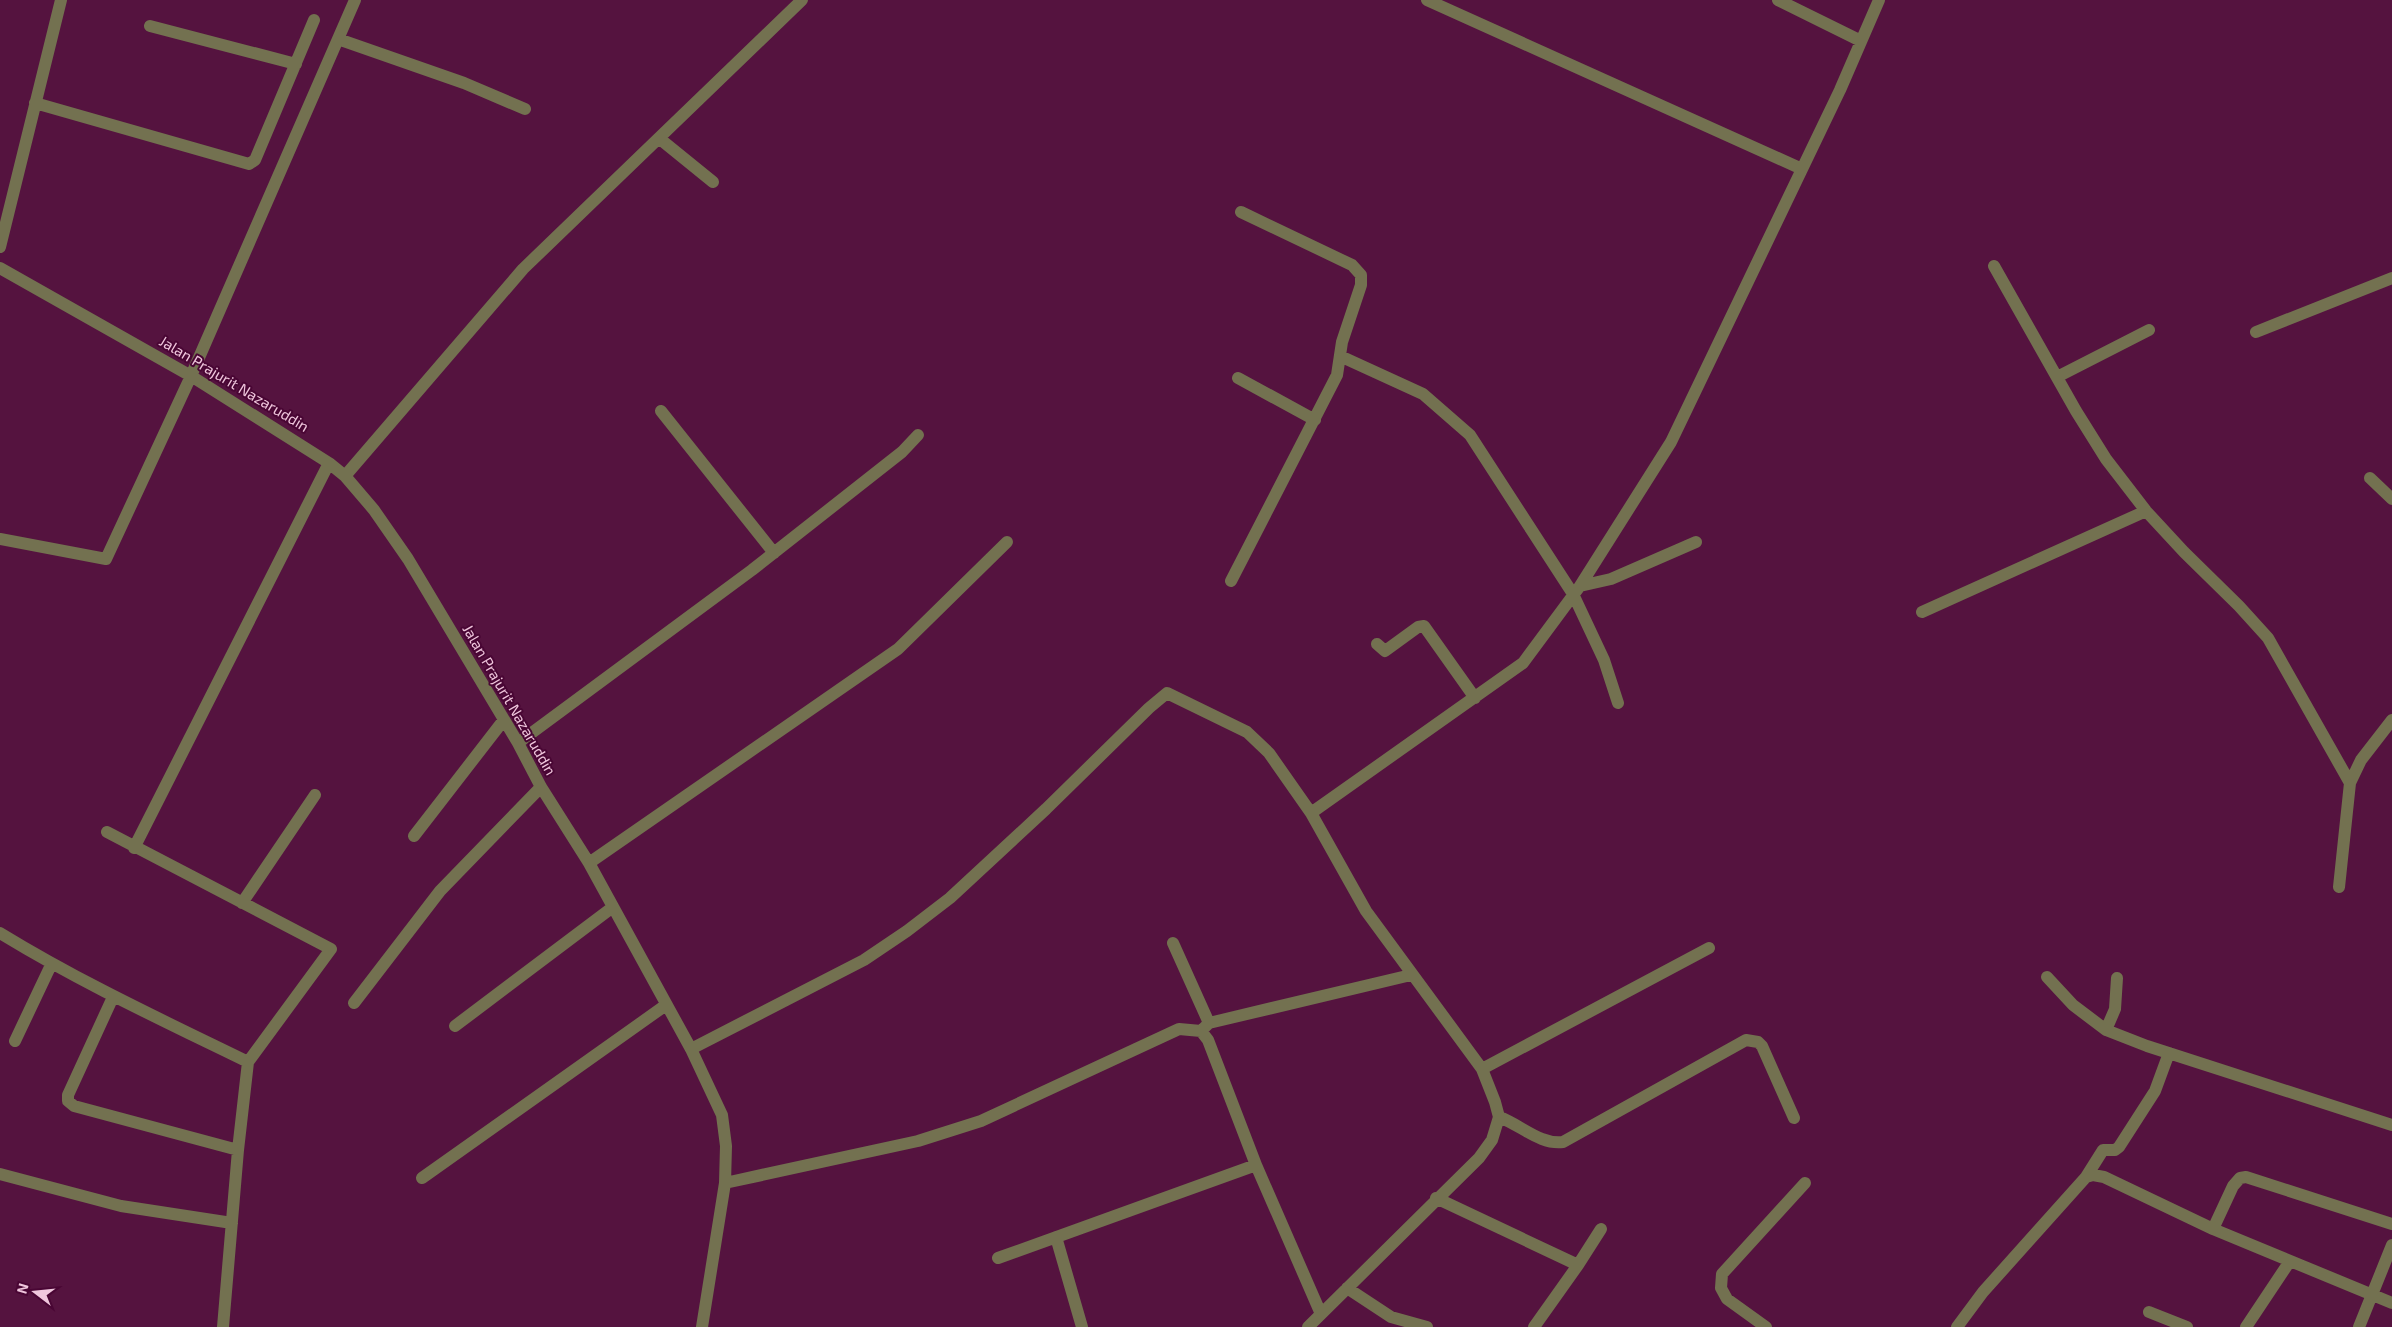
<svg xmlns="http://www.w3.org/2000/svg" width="2392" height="1327" font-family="'Exo 2',sans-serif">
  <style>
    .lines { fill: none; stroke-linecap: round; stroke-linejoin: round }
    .minor { stroke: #737150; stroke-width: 12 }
    .labels { text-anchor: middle; stroke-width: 4; stroke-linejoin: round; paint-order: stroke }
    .street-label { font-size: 15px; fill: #f0c7dd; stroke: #490634 }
  </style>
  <rect width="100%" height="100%" fill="#55133f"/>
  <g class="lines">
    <path class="minor" d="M1427,0L1802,169
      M1778,0L1861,41
      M150,26L296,64
      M338,39L464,83L525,109
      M35,103L249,164L255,160L314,20
      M660,139L713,182
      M0,247L61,0
      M1994,266L2076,411L2106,459L2146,511L2184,552L2239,606L2268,638L2350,783
      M0,268L191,376L329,463L345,476L374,510L408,559L518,743L541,787L589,863L691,1049L722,1115L726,1146L725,1183L702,1327
      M2256,332L2392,278
      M1340,356L1423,394L1470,435L1573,594L1604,660L1618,703
      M2057,377L2149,330
      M1238,378L1315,420
      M661,411L774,553
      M345,476L523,269L802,0
      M2370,478L2392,499
      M0,539L106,559L191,376L355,0
      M1231,581L1337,375L1342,342L1361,285V275L1352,265L1241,212
      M1580,586L1611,579L1696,542
      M1922,612L2146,511
      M1377,644L1385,651L1418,627L1424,626L1475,698
      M518,743L752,570L902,452L918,435
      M1311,813L1523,663L1580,586L1671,442L1840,90L1879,0
      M107,832L331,949L248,1062L238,1150L223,1327
      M414,836L503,721
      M134,848L329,463
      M589,863L898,649L1007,542
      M2339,887L2350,783L2361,760L2392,720
      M242,903L315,795
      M0,933C80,982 164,1021 248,1062
      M1173,943L1209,1023
      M2047,977L2073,1005L2106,1030L2147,1046L2392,1125
      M113,997L68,1095V1101L74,1106L238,1150
      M354,1003L440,891L541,787
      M455,1026L613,907
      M2106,1030L2115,1009L2117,978
      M1201,1031L1209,1023L1411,975
      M15,1041L51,965
      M691,1049L864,960L907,931L950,898L1046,809L1149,708L1167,693L1247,732L1269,753L1311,813L1366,911L1482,1069L1495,1102L1499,1117L1492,1140L1479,1158L1308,1327
      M1482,1069L1709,948
      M1499,1117C1521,1125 1540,1145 1563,1142L1746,1040L1758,1042L1762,1046L1794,1118
      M0,1174L121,1206L232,1223
      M2086,1177L2103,1150H2115L2119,1147L2155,1091L2169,1053
      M422,1178L666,1005
      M725,1183L918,1141L981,1121L1179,1029L1201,1031L1208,1040L1256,1165L1321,1314
      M1436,1198L1578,1265
      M2213,1229L2233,1186L2240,1178L2246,1177L2392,1224
      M1056,1237L1082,1327
      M998,1258L1256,1165
      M1347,1288L1391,1317L1427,1327
      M2149,1312L2187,1327
      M1534,1327L1578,1265L1601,1229
      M1766,1327L1727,1299L1721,1288L1722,1274L1805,1183
      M1957,1327L1983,1292L2086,1177L2093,1175L2104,1177L2213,1229L2392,1303
      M2246,1327L2290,1261
      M2359,1327L2392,1245"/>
  </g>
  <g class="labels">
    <g class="street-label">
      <text transform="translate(234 384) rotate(31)" y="5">Jalan Prajurit Nazaruddin</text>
      <text transform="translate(509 700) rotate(60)" y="5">Jalan Prajurit Nazaruddin</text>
    </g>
  </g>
  <g transform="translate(35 1292) rotate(286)" stroke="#490634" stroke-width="4" paint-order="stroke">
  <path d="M0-4L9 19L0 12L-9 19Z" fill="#f0c7dd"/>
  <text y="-8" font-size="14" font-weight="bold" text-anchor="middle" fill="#f0c7dd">N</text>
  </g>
</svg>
